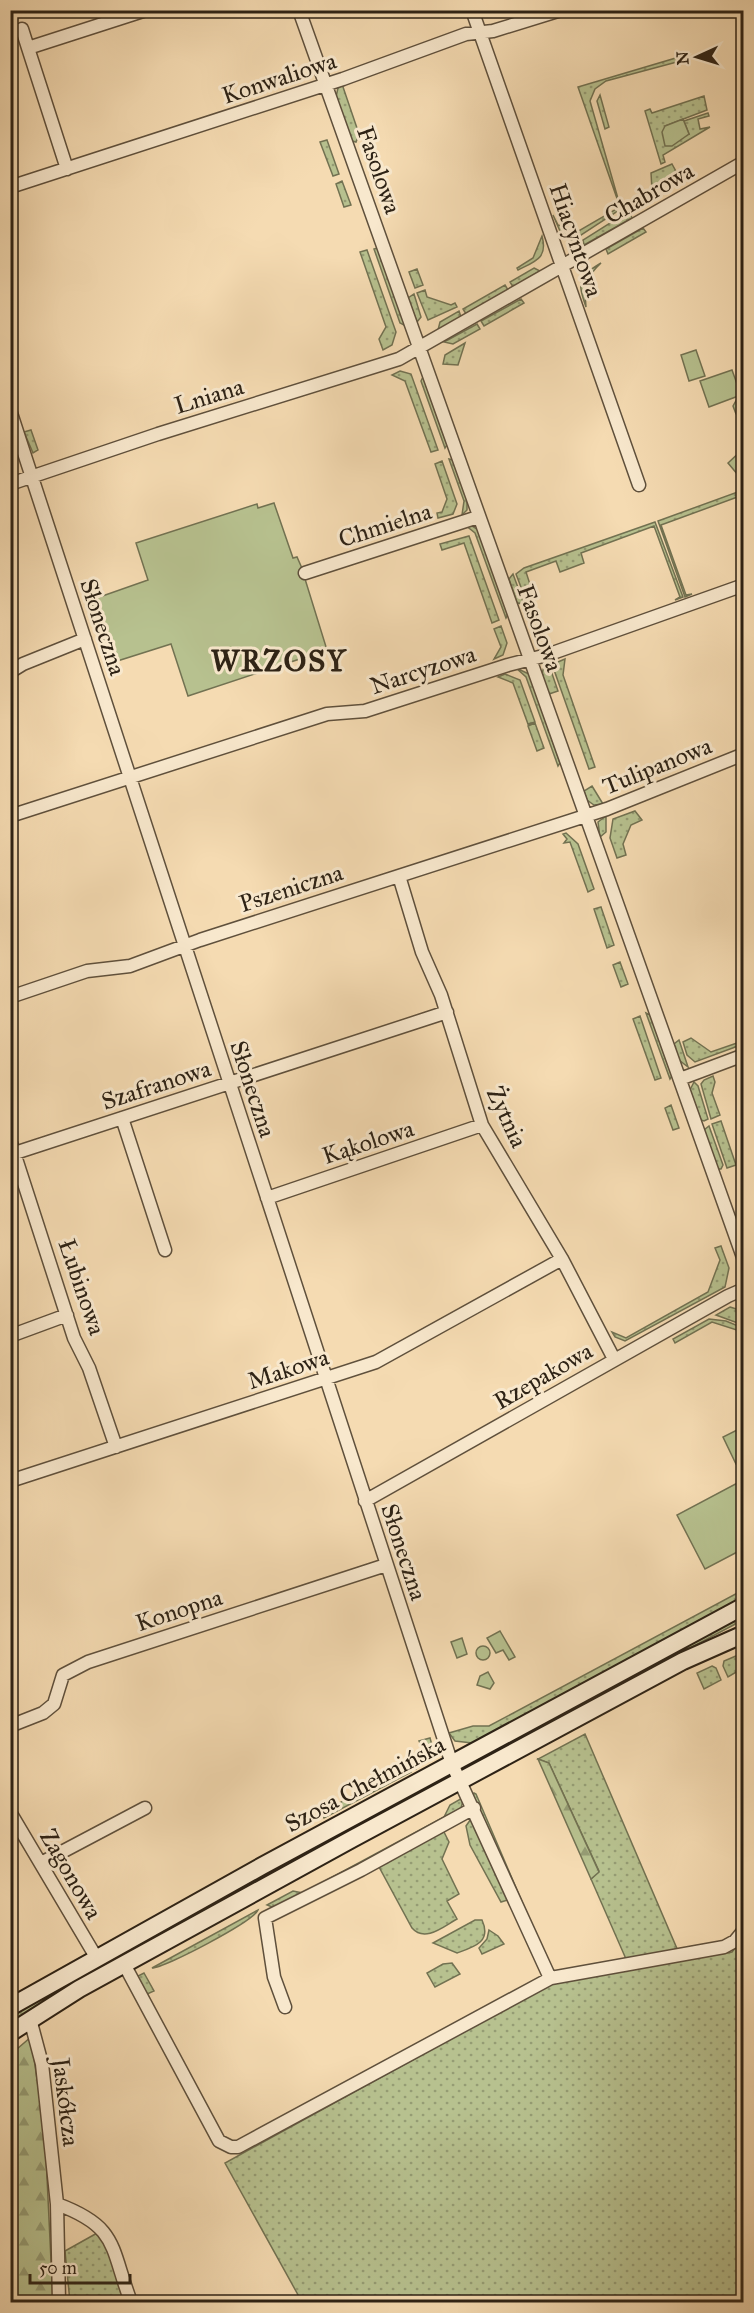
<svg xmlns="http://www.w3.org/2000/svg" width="754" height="2313" font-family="'IM FELL Great Primer',serif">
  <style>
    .grass { fill: url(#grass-dots); stroke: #727252; stroke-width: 1.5 }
    .forest { fill: url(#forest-firs); stroke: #727252; stroke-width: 1.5 }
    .park { fill: #b7c18f; stroke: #727252; stroke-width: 1.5 }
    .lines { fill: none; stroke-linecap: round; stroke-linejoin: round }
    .street-casing { stroke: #5f503c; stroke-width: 15 }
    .secondary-casing { stroke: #2d2215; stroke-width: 20 }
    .street { stroke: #f8e8cd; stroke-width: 12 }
    .secondary { stroke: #f8e8cd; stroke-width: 16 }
    .labels { text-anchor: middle; stroke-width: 6; stroke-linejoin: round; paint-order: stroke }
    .street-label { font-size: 24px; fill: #2d2215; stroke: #f8e8cd }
    .district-label { font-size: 30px; font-weight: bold; letter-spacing: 1.5px; fill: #2d2215; stroke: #f8e8cd }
  </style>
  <defs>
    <pattern id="grass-dots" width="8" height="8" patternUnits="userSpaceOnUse" patternTransform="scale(1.5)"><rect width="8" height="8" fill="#b7c18f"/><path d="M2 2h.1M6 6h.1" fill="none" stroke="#959c74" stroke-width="1.8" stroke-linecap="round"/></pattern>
    <pattern id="forest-firs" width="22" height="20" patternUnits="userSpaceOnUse" patternTransform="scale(1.5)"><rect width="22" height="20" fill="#b7c18f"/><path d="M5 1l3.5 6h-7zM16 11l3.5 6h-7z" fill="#959c74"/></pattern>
  </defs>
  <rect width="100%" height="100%" fill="#f5dbb2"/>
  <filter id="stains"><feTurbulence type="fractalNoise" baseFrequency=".00333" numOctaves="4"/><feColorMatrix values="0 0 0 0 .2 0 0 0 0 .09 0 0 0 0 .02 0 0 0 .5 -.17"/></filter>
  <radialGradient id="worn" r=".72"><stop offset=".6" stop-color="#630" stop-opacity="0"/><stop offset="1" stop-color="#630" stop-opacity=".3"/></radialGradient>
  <path class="grass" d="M686,55L688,59L606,81L595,89L590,101L621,209L572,241L563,238L553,215L558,225L577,232L620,207L578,87Z
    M342,84L359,134L356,142L352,141L336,97L338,88Z
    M600,95L609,127L605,129L597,101Z
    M704,96L707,110L665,126L689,134L684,121L708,113L709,116L698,119L700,129L710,127L663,155L665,162L661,164L645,111L650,109L652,113Z
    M327,140L339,174L333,176L320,142Z
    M672,164L678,175L652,190L651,173Z
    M342,181L351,205L344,207L336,184Z
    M629,211L632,218L584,245L583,240Z
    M643,228L646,232L608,254L606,249Z
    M542,236C548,258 536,261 518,270L517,268L533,258Z
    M378,248L406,326L400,323L374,249Z
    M367,250L396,332L392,345L383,350L379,339L386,327L360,252Z
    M601,263C586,277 584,285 586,307C577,281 578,277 601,263Z
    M534,268L540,271L513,287L510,282Z
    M417,269L423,285L415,288L409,272Z
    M505,285L508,290L466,314L463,309Z
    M425,290L427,297L451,305L455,303L457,307L428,320L417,293Z
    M414,294L421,317L417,322L408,298Z
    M521,299L524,303L484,326L481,321Z
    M459,311L461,317L438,330L440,322Z
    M477,324L480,329L453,344L444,342Z
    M465,343L458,365L443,364L445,355Z
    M400,371L411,374L438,450L431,452L405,381L392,375Z
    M423,377L447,445L445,448L421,381Z
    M31,430L38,450L33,453L24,432Z
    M449,459L453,460L467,500V510L462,515L464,501Z
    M442,461L457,504L453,514L438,518L437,513L442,512L447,499L435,464Z
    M743,490V495L661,525L686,595L692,594L685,597L658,521Z
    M655,522L683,597L675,600L680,597L654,526L581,553L584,563L560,572L556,561L526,572L535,600L527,603L516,574L524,568Z
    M465,525L472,526L478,530L508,615L506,618L475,533Z
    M469,536L499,620L492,623L464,543L442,550L440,544Z
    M513,574L524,604L517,603L509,579Z
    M501,626L507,643L503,655L494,659L501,647L494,629Z
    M565,659L563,675L595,767L589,769L553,667V664Z
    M548,662L558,691L549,694C545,683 537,672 548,662Z
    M516,668L529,674L560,763L558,766L526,677Z
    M505,674L520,680L535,722L528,724L513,683L498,677Z
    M535,723L544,748L537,751L528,726Z
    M592,786L603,804L594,805L587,800L584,791Z
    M635,811L642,820L631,825L623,844L626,855L617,858L610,838L613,819Z
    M606,816V832L600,837L598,822Z
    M566,833L578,844L594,889L588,892L570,842L564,843L567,839L563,834Z
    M601,907L614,945L607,948L594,909Z
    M620,962L628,984L621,987L613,965Z
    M646,1013L650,1015L672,1076L670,1079Z
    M640,1016L661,1078L655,1080L633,1019Z
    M691,1038L711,1052L737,1043L738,1046L695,1062L687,1055L683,1042Z
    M679,1040L688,1067L679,1060L674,1044Z
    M713,1076L715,1082L712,1093L720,1115L711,1119L701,1084L704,1080Z
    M694,1082L698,1086L708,1119L704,1121L701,1120L690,1090Z
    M671,1105L679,1128L673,1130L665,1108Z
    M721,1121L736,1165L727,1168L712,1124Z
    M709,1126L723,1165L721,1169H718L704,1130Z
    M721,1246L729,1268L725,1287L625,1341L615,1337L612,1332L626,1338L708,1292L720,1260L715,1248Z
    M730,1307L743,1311V1325L716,1315Z
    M709,1319L726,1321L743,1328V1332L712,1322L675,1343L673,1339Z
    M743,1590V1597L472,1743L455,1741L449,1733L473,1726H489Z
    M743,1616V1620L474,1762L475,1760Z
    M743,1653V1668L728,1677L723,1666L724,1661Z
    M712,1666L716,1668L721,1680L704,1689L697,1673Z
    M585,1734L678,1951L626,1959L591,1879L599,1871L549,1763L538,1759Z
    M430,1738L432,1745L429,1759L416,1769L412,1763L426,1755L419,1741Z
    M409,1765L411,1772L324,1818L323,1815L331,1800L334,1806Z
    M417,1792L419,1794L82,1978L81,1975Z
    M474,1793L476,1794L537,1937L473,1797Z
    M464,1797L461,1808L305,1896L272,1907L267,1905L293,1891L303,1893L444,1817L450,1805Z
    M473,1816L511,1899L501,1902L470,1845L466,1826Z
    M459,1821L444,1832L449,1842L442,1859L459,1894L447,1901L457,1919C444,1926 425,1943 412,1928L378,1865Z
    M258,1910C254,1921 165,1968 152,1968Z
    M475,1920H482C492,1942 474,1947 457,1953L433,1943Z
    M489,1930L498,1936L504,1944L482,1954L479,1948L487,1939Z
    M743,1938V2302H302L225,2163L556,1981L732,1952Z
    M452,1963L460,1974L435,1987L427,1973L443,1964Z
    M144,1973L154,1991L145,1995L136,1977Z
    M70,1981L72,1984L11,2023V2016Z
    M99,2232L103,2235L125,2302H70L65,2251Z"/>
  <path class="forest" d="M538,1759L549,1763L599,1872L591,1879Z
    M31,2037L45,2136L53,2302H11L10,2055Z"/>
  <path class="park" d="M683,119L689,134L672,146H665L662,132L665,126Z
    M696,350L705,376L689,381L681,355Z
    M732,370L741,395L709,407L700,381Z
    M743,398V416L736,414L733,406L737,399Z
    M743,449V481L728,463Z
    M274,503L293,558L297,557L301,566L327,650L188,696L171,644L111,663L91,600L148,580L136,543L257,504L258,508Z
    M743,1427V1461L736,1464L723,1437Z
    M743,1480V1549L705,1569L677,1515Z
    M500,1631L515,1657L509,1660L503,1650L496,1653L487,1638Z
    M462,1638L467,1654L457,1658L451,1642Z
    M476 1653a7 7 0 1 1 14 0a7 7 0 1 1-14 0Z
    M488,1672L494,1683L490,1689L477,1685L480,1676Z"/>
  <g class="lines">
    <defs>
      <path id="street" d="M299,10L744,1260
        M472,10L639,485
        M22,29L28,48
        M67,169L28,48L146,10
        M10,187L343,79L466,34L493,31L561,10
        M10,410L452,1764L550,1978
        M10,484L158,434L399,359L744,162
        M305,573L478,517
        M10,672L23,664L85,639
        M10,816L327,714L365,711L508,665L547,655L744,585
        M399,876L422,952L441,995L482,1125L562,1259L614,1359
        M10,997L87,971L130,966L200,940L607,809L744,754
        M680,1079L744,1055
        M122,1118L165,1250
        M10,1140L74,1338L89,1368L116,1447
        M15,1153L447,1012
        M267,1198L482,1125
        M10,1336L67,1315
        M10,1481L376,1362L562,1259
        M365,1501L728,1296L744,1289
        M10,1726L43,1713L54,1704L63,1675L88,1662L386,1565
        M10,1812L96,1957
        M41,1863L145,1808
        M124,1964L219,2141L231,2147H238L551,1978L724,1947L735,1941L744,1930
        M285,2007L274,1977L265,1918L361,1870L474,1808
        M30,2019L42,2064L57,2204L59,2302
        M57,2204C119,2227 110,2247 131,2302"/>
      <path id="secondary" d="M10,2007L262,1866L744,1606
        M10,2033L79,1989L352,1839L683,1661L744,1634"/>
    </defs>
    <use href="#street" class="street-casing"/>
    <use href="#secondary" class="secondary-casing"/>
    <use href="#street" class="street"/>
    <use href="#secondary" class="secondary"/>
  </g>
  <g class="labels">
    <g class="street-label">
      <text transform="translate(279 78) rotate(-18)" y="8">Konwaliowa</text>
      <text transform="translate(379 170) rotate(71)" y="8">Fasolowa</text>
      <text transform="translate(649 193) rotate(-30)" y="8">Chabrowa</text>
      <text transform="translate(576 240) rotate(71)" y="8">Hiacyntowa</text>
      <text transform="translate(209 396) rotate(-17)" y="8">Lniana</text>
      <text transform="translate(385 525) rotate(-18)" y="8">Chmielna</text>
      <text transform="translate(103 627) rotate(72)" y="8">Słoneczna</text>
      <text transform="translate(540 628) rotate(70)" y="8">Fasolowa</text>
      <text transform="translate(423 670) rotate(-18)" y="8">Narcyzowa</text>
      <text transform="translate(657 766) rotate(-22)" y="8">Tulipanowa</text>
      <text transform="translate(291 888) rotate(-18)" y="8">Pszeniczna</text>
      <text transform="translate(156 1085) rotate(-18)" y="8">Szafranowa</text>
      <text transform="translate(253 1089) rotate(72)" y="8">Słoneczna</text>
      <text transform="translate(507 1117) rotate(65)" y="8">Żytnia</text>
      <text transform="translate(368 1142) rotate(-18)" y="8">Kąkolowa</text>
      <text transform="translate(82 1287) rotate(71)" y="8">Łubinowa</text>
      <text transform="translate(288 1369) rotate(-18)" y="8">Makowa</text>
      <text transform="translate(543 1376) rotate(-30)" y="8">Rzepakowa</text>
      <text transform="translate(404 1552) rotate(72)" y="8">Słoneczna</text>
      <text transform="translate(179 1610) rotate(-18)" y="8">Konopna</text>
      <text transform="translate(365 1784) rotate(-28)" y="8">Szosa Chełmińska</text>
      <text transform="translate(71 1874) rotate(60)" y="8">Zagonowa</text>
      <text transform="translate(66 2102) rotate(83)" y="8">Jaskółcza</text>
    </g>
    <g class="district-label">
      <text x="279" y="671">WRZOSY</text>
    </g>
  </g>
  <rect width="754" height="2313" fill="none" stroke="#f5dbb2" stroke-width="36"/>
  <rect x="12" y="12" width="730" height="2289" fill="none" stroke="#2d2215" stroke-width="3"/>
  <rect x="18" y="18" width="718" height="2277" fill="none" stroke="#2d2215" stroke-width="1.5"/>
  <g transform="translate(697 57) rotate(266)" stroke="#f8e8cd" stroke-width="4.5" paint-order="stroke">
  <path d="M0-4.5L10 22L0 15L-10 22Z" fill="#2d2215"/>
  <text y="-9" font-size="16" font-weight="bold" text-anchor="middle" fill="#2d2215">N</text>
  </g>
  <path d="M30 2274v9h100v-9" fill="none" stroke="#2d2215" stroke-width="3"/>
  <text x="39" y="2274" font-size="18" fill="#2d2215" stroke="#f8e8cd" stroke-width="4.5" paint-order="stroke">50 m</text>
  <rect width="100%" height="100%" filter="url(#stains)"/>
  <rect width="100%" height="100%" fill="url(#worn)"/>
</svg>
